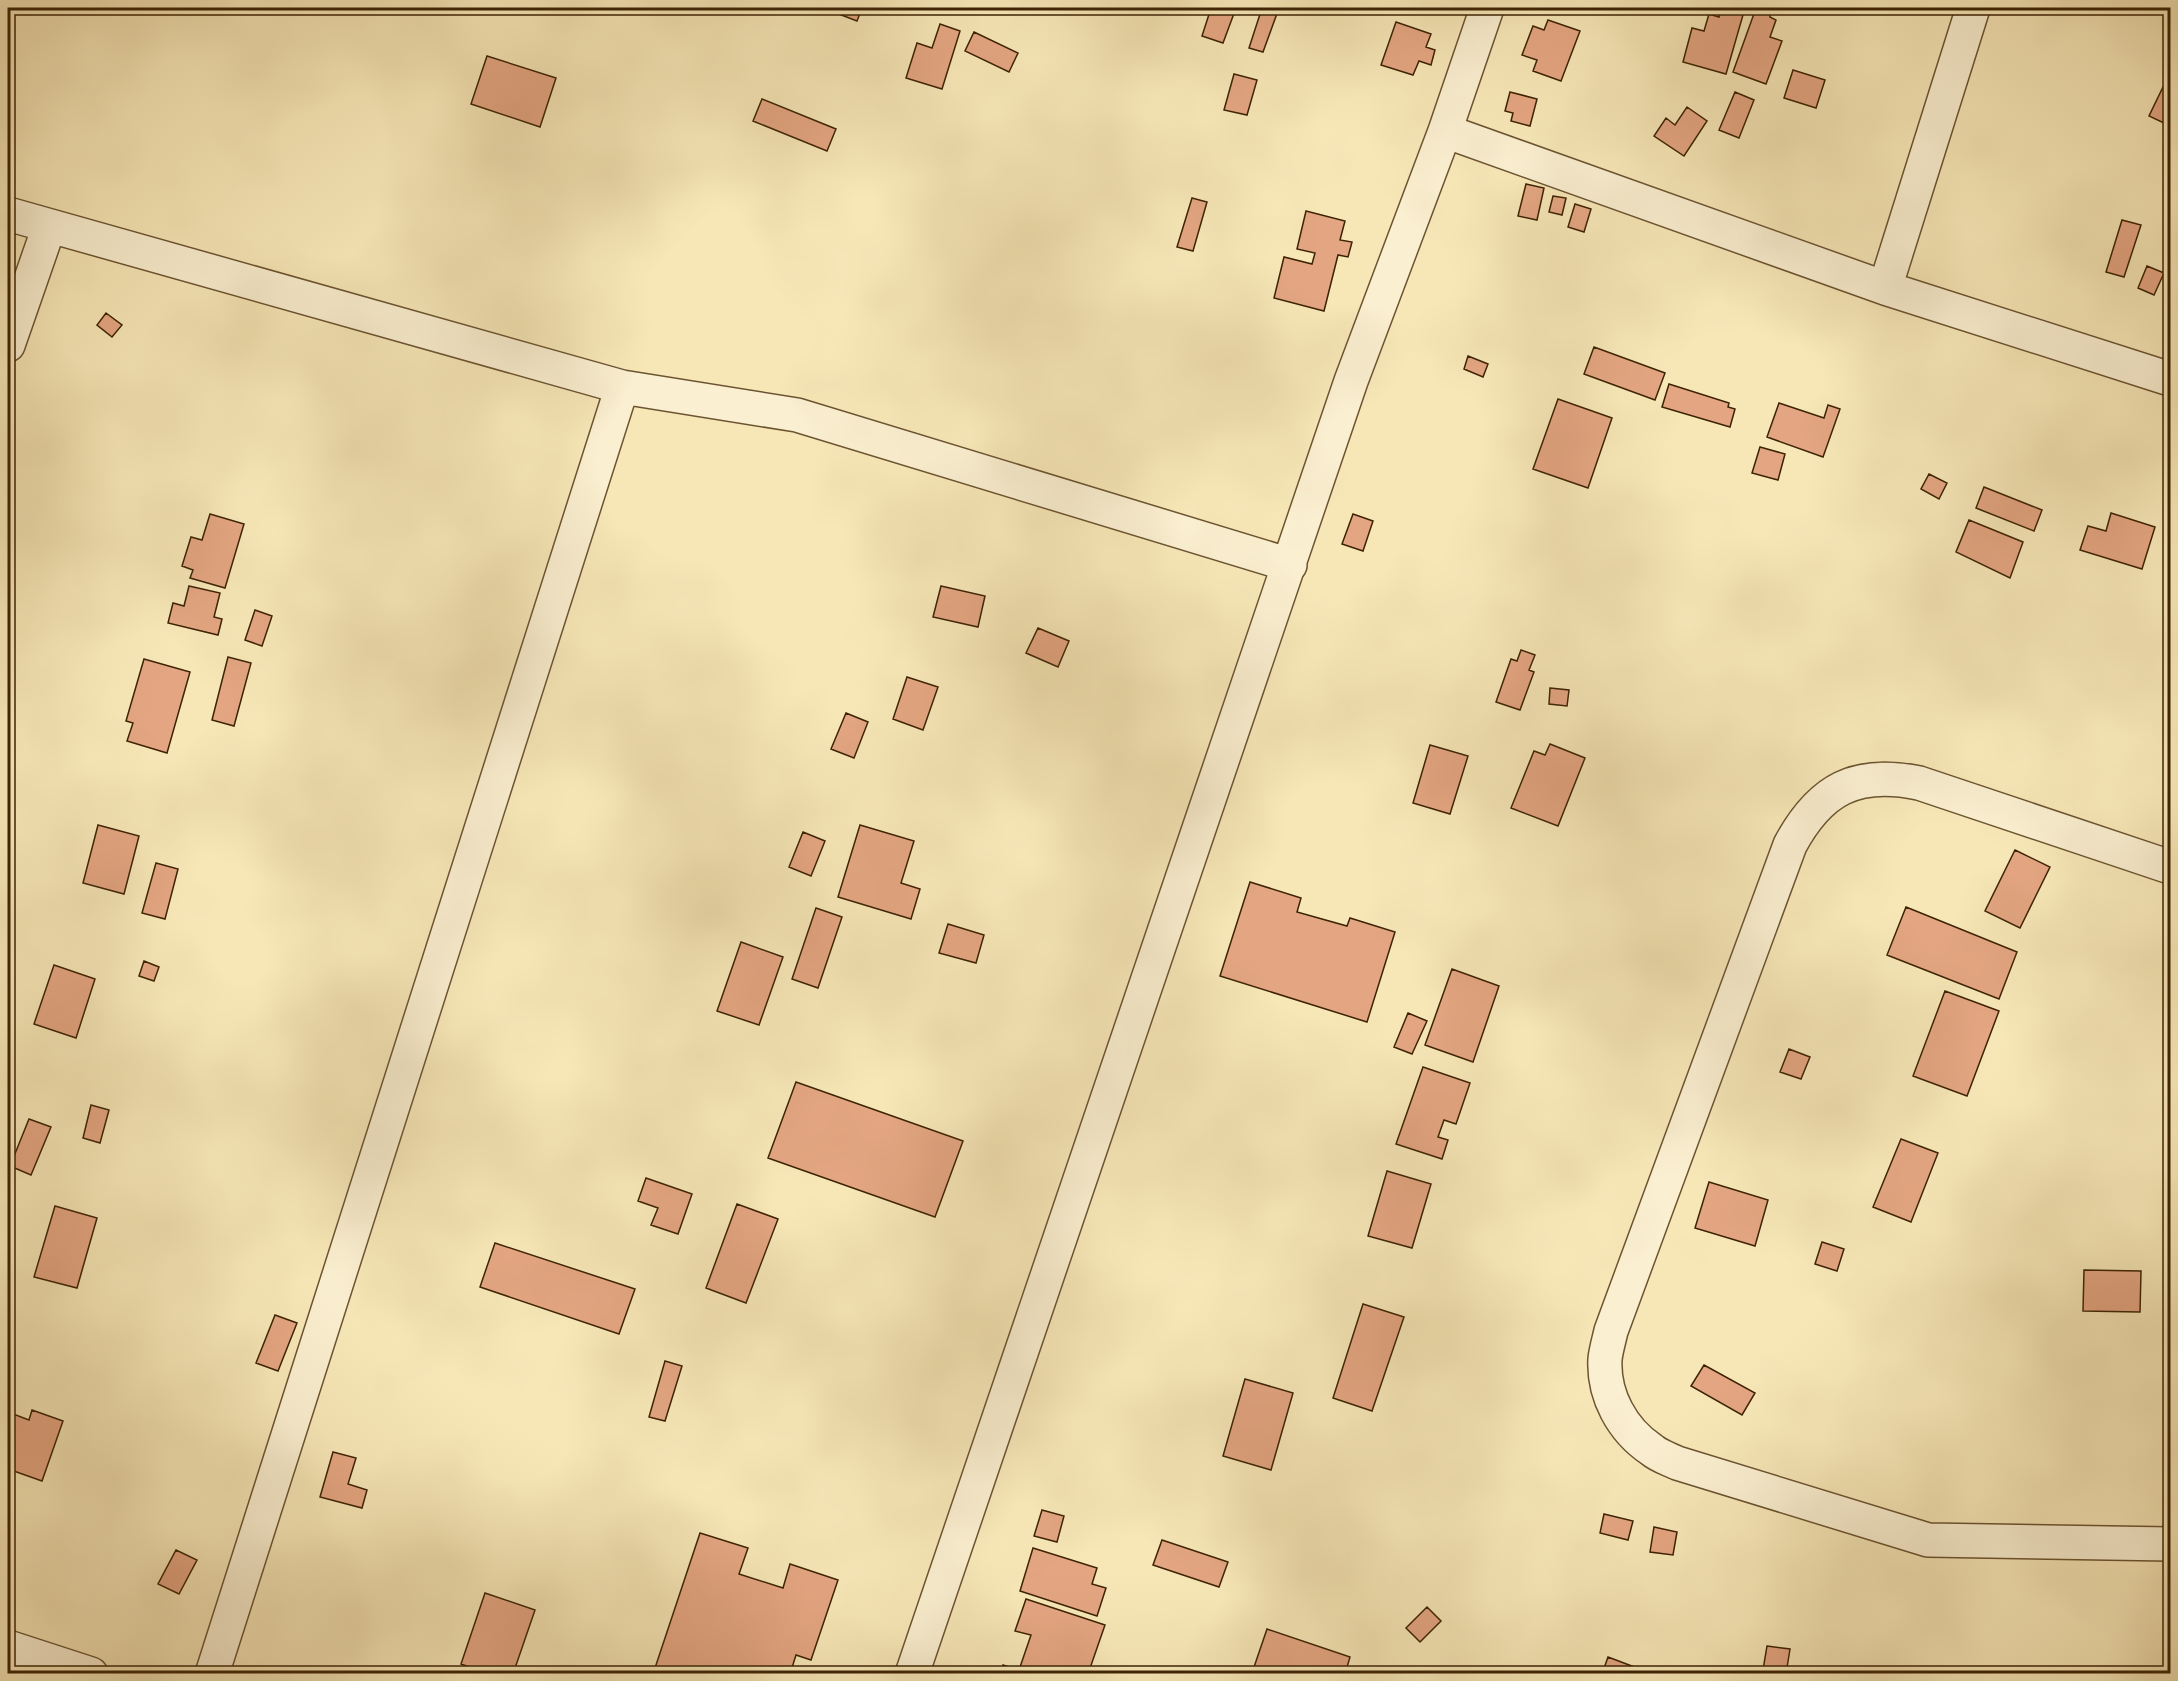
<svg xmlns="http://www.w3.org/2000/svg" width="2178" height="1681" font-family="'IM FELL Great Primer',serif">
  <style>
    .building { fill: #e4a682; stroke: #3d2304; stroke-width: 1.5 }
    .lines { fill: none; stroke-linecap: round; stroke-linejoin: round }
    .minor-casing { stroke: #6c5431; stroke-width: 36 }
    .minor { stroke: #faefd0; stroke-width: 33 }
  </style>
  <rect width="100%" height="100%" fill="#f7e7b7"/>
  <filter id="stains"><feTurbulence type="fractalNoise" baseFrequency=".00333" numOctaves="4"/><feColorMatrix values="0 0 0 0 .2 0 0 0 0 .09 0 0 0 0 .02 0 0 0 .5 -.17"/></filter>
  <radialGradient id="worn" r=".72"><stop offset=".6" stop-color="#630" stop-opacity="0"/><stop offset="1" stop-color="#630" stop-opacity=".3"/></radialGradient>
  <path class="building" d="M823,8H862L857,21Z
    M1211,8H1236L1223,43L1202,36Z
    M1262,8H1279L1263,52L1249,48Z
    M1722,8H1745L1726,74L1683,62L1692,28L1704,31L1709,14L1719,17Z
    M1756,8L1769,10L1770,17L1776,20L1770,37L1782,41L1766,84L1733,72Z
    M1548,20L1580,31L1561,81L1533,71L1537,60L1522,55L1533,26L1544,30Z
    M1396,22L1431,34L1426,47L1435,50L1431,65L1419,61L1413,75L1381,65Z
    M940,24L960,31L942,89L906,78L917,43L932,48Z
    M974,32L1018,53L1009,72L965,51Z
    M487,56L556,78L540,127L471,104Z
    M1793,70L1825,80L1816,108L1784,98Z
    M1234,74L1257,80L1247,115L1224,110Z
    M2163,87L2170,91V116L2166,124L2149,116Z
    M1510,92L1537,99L1530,126L1511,121L1513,113L1505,111Z
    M1735,92L1754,100L1739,138L1719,130Z
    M762,99L836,129L827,151L753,121Z
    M1687,107L1707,121L1684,156L1654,136L1666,118L1675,125Z
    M1526,184L1544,188L1537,220L1518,216Z
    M1553,196L1566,198L1562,215L1549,212Z
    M1192,198L1207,202L1193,251L1177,247Z
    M1575,204L1591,209L1584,232L1568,227Z
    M1306,211L1345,221L1340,240L1352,242L1348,257L1338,255L1324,311L1274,298L1284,257L1312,264L1315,253L1297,249Z
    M2122,220L2141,225L2124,277L2106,272Z
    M2147,266L2164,273L2154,295L2138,288Z
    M106,313L122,325L112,337L97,325Z
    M1594,347L1665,373L1655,400L1584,374Z
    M1468,356L1488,364L1483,377L1464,369Z
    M1669,384L1729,403L1728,407L1735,409L1730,427L1662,407Z
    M1558,399L1612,418L1588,488L1533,469Z
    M1779,403L1824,418L1828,405L1840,409L1823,457L1767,437Z
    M1760,447L1785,454L1778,480L1752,473Z
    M1929,474L1947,483L1939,499L1921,489Z
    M1984,487L2042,510L2034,531L1976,508Z
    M2111,513L2155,527L2142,569L2080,550L2088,526L2106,531Z
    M210,514L244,524L225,588L190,578L193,570L182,566L191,537L202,540Z
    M1353,514L1373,521L1363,551L1342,544Z
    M1969,520L2023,542L2010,578L1956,552Z
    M189,586L220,593L214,617L222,619L218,635L168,623L173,603L184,606Z
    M941,586L985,596L978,627L933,617Z
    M255,610L272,616L262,646L245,640Z
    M1038,628L1069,641L1058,667L1026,653Z
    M1521,650L1535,655L1529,670L1534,672L1520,710L1496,702L1511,659L1517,661Z
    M228,657L251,663L234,726L212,720Z
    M144,659L190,672L167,753L127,741L133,723L126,721Z
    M907,677L938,687L923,730L893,719Z
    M1550,688L1569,690L1567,706L1549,704Z
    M846,713L868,722L854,758L831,749Z
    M1550,744L1585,758L1558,826L1511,808L1534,751L1545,755Z
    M1430,745L1468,756L1450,814L1413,803Z
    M98,825L139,836L124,894L83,883Z
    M860,825L914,841L901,883L920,889L911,919L838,897Z
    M803,832L825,841L811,876L789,867Z
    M2015,850L2050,867L2020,928L1985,911Z
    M156,863L178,869L165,919L142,913Z
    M1250,882L1301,898L1297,912L1347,926L1350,918L1395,932L1367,1022L1220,976Z
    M1906,907L2017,952L1999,999L1887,955Z
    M816,908L842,917L818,988L792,979Z
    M948,924L984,935L976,963L939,953Z
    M741,942L783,957L759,1025L717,1011Z
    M144,961L159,967L154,981L139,976Z
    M54,965L95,979L76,1038L34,1024Z
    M1452,969L1499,986L1473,1062L1425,1045Z
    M1945,991L1999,1011L1967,1096L1913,1076Z
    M1408,1013L1427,1021L1412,1054L1394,1047Z
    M1789,1049L1810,1057L1801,1079L1780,1072Z
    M1423,1067L1470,1083L1456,1124L1444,1120L1438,1137L1448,1140L1442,1159L1396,1144Z
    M796,1082L963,1141L935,1217L768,1158Z
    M91,1105L109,1110L100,1143L83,1138Z
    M29,1119L51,1127L31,1175L10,1166Z
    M1901,1139L1938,1153L1911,1222L1873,1207Z
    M1387,1171L1431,1184L1412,1248L1368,1236Z
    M646,1178L692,1194L678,1234L651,1225L658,1208L638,1201Z
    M1709,1182L1768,1200L1755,1246L1695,1228Z
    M737,1204L778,1219L746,1303L706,1288Z
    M55,1206L97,1218L77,1288L34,1277Z
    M1822,1242L1844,1249L1837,1271L1815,1264Z
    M495,1243L635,1289L619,1334L480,1287Z
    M2084,1270L2141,1271L2140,1312L2083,1311Z
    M1363,1304L1404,1317L1372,1411L1333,1398Z
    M275,1315L297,1323L278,1371L256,1363Z
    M665,1361L682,1366L665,1421L649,1417Z
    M1704,1365L1755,1393L1742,1415L1691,1386Z
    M1245,1379L1293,1393L1271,1470L1223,1456Z
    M32,1410L63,1421L42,1481L8,1469V1412L29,1420Z
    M333,1452L356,1458L348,1484L367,1490L362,1508L320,1497Z
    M1042,1510L1064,1516L1057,1542L1034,1536Z
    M1604,1514L1633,1521L1628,1540L1600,1533Z
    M1654,1527L1677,1532L1673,1555L1650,1552Z
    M700,1533L748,1548L739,1574L783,1588L790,1564L838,1580L811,1660L796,1655L790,1674H653Z
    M1162,1540L1228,1562L1219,1587L1153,1565Z
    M1033,1548L1097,1568L1092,1584L1106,1588L1097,1616L1020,1591Z
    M176,1550L197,1560L179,1594L158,1584Z
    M485,1593L535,1610L513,1674H489L461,1664Z
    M1026,1599L1105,1625L1088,1674H1000L1003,1665L1019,1670L1031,1635L1015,1631Z
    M1427,1607L1441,1621L1420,1642L1406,1628Z
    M1267,1629L1350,1657L1345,1674L1252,1673Z
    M1767,1646L1790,1649L1786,1674L1763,1670Z
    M1608,1657L1637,1668L1634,1674H1602Z"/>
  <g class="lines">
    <defs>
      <path id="minor" d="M1445,131L1885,288L2170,379
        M8,214L622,387L212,1674
        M1885,288L1973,8
        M8,345L49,227
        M622,387L797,415L1290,565
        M2170,867L1919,783C1856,770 1820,789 1790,845L1611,1331C1609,1340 1606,1350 1605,1359C1603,1395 1622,1430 1652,1450C1659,1456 1669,1459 1677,1463L1928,1540L2170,1544
        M8,1647L91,1674
        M912,1674L1351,381L1445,131L1487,8"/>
    </defs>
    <use href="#minor" class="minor-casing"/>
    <use href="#minor" class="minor"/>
  </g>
  <rect width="2178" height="1681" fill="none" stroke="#f7e7b7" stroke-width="30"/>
  <rect x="9" y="9" width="2160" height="1663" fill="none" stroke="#3d2304" stroke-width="3"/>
  <rect x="15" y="15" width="2148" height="1651" fill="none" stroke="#3d2304" stroke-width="1.5"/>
  <rect width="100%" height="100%" filter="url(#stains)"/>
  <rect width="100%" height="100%" fill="url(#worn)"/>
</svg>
